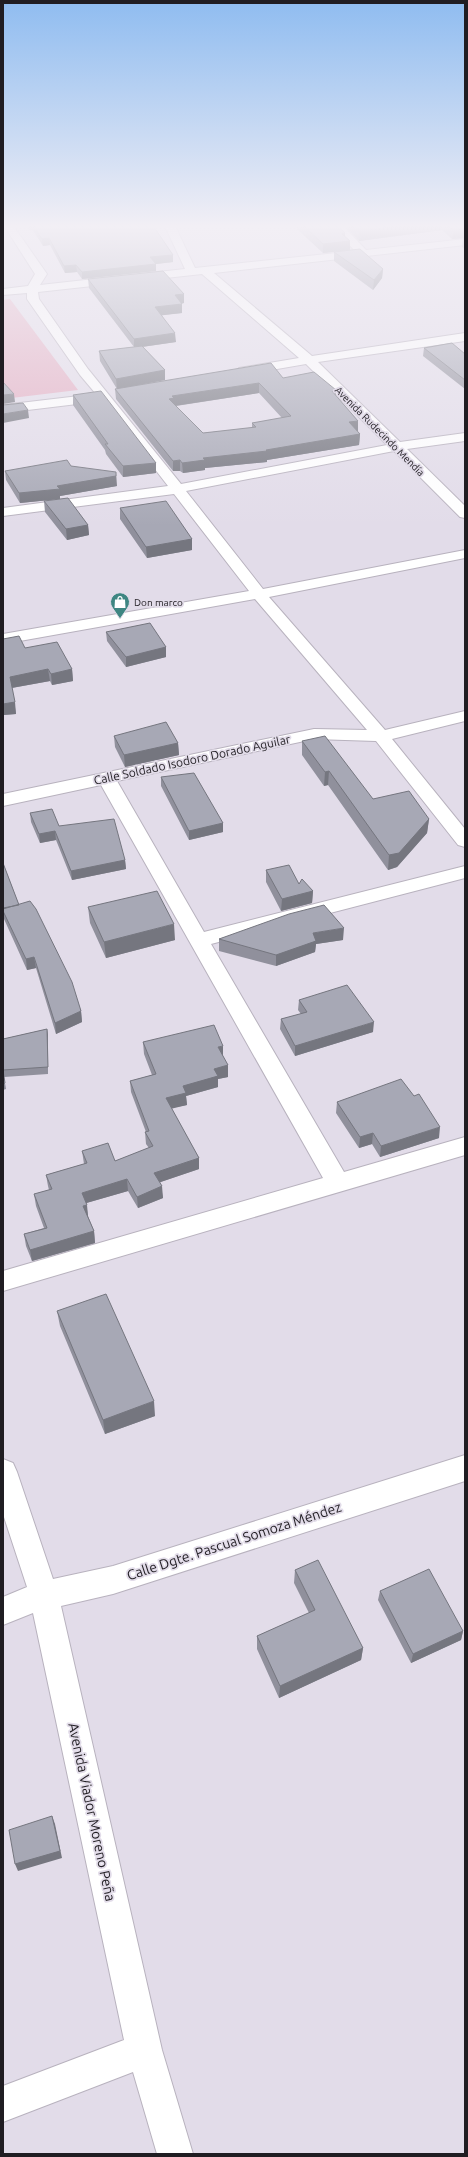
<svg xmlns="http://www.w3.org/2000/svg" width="468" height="2157" font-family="Ubuntu,sans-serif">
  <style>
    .green { fill: #e3aec2 }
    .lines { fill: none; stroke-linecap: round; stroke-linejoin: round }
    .street-casing { stroke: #b8b2be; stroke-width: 2 }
    .street { fill: #fff; fill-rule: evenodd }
    .wall { fill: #90909c; fill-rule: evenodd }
    .shaded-wall { fill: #75767f }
    .building { fill: #a7a8b5; stroke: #75767f; fill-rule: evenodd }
    .labels { text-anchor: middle; stroke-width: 3.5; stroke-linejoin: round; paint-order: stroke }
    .far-street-label { font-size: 10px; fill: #201d22; stroke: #e2dce9 }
    .far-poi-label { font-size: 10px; fill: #201d22; stroke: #e2dce9; text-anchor: start }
    .street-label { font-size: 12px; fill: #201d22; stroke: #e2dce9 }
    .near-street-label { font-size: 14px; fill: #201d22; stroke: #e2dce9 }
  </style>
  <rect width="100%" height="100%" fill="#e2dce9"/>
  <path class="green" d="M10,299L78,390L3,399V300Z"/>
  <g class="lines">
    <defs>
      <path id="street" d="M3,224H12L47,274L40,285L185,269L164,224H174L195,268L355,251L330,224H341L366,250L465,239V245L214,273L312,356L465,333V341L318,362L400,442L465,433V441L407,449L465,506V518L460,517L394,451L186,491L263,589L465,550V558L269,597L385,730L465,711V721L392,739L465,829V847L458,845L376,741L314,739L117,781L204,932L465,866V878L211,944L344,1172L465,1137V1155L3,1291V1271L323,1178L101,785L3,806V794L314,729L367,730L255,599L3,644V634L249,591L174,494L3,516V508L168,486L102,401L3,413V405L96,394L80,375L27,299V293L3,295V289L28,286L35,274ZM202,274L299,358L239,368L237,371L239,374L243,375L306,364L387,445L181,484L88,369L39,299L38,292Z
        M465,1455V1481L113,1594L61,1606L162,2050L193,2154H157L133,2072L3,2122V2086L124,2040L33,1613L3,1625V1597L27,1587L3,1514V1459L13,1463L17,1472L53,1579L113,1566Z"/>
    </defs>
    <use href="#street" class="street-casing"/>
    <use href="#street" class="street"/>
  </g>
  <path class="wall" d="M27,224H152L173,255V262L156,264V271L82,279L77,272L65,273L50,245L43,246L32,229L30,230Z
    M297,224H337L345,233V236L350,241V250L323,253L297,229Z
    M343,224H465V249L462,247L463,238L452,239L442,230L359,241Z
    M334,252L383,269L382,278L373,290L334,261Z
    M88,279L184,294V303L181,304L182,313L162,315L176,342L142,347L165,370V380L125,388L283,378L335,395L358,421V431H357L360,434L359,445L267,460V462L205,468V470L183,473L180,471H173L116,399L115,389H117L100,361L99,351L134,347L89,288ZM259,393L282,418L252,423V428L203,433L176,406Z
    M424,348L465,354V389L423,356Z
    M73,395L156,463V473L123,477L106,454L105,450L73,405Z
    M71,466L117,486L60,496V499L20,503L6,480L5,471Z
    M44,501L88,525L89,535L67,540L45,512Z
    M120,508L192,539V550L147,558L120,519Z
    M106,632L166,647V657L126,667L107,641Z
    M3,639L72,669L73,681L52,685L50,681L12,688L16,714L3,715Z
    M114,736L178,743L179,755L125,767L115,747Z
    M302,741L373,799L429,819L427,833L397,867L388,870L328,785L324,786L302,755Z
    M161,777L223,823V832L189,840L161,786Z
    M30,813L59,826L125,860L126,869L72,880L56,840L40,843L31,822Z
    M3,863L19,905L81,1011L82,1022L56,1034L36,968L27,970L4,919L3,920Z
    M266,870L299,884L313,891L312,903L281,911L266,882Z
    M88,907L175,940L106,958L90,923Z
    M219,939L343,940L316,944L315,952L276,966L219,951Z
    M299,1000L373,1032L295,1056L280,1029L281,1019L301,1014L298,1010Z
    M47,1029L48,1035V1074L4,1077L6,1089L3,1090V1039Z
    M143,1042L223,1056L228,1077L218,1079V1087L186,1096L187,1105L171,1108L199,1158V1169L160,1182L163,1198L138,1208L128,1191L86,1203L88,1216L94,1231L95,1243L32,1261L26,1246L24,1234L44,1228L36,1206L34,1194L49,1190L48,1186L46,1175L84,1164L82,1151L115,1161L149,1148L146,1144L145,1132H146L131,1092L130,1081L152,1075L144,1054Z
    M337,1102L439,1138L380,1157L372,1144L359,1148L336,1113Z
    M57,1311L155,1416L105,1434L60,1326Z
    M295,1570L363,1648L361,1660L279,1698L257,1649V1636L309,1613L294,1583Z
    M380,1591L463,1631L461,1640L411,1663L378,1600Z"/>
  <path class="shaded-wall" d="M29,224H31L32,229L30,230Z
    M417,224H442V230L359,241L360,231Z
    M465,229V238L452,239L453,230Z
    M345,233V241H350V250L323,253V244L342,234Z
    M49,238L50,245L43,246L42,239Z
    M173,255V262L156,264V271L82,279V272L150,257Z
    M76,265L77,272L65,273L64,266Z
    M383,269L382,278L373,290L374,280Z
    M184,294V303L176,304L175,295Z
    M182,304V313L156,316L155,307Z
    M175,333L176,342L134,348V339Z
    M165,370V380L117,389L116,379Z
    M259,383V393L174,406L169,399L172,396Z
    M336,390L335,400L332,391Z
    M14,394L15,402L3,404V395Z
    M28,410L29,418L3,423V414Z
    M358,421V431L348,432L349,422Z
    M360,434L359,445L267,460V462L205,468V470L183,473L182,463L203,458L266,450Z
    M180,460V471H173V461Z
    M156,463V473L123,477V466Z
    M116,472L117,486L60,496V499L20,503L19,493L57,486Z
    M88,525L89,535L67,540L66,529Z
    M192,539V550L147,558L146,547Z
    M166,647V657L126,667V657Z
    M48,669L50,681L11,688L10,677Z
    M72,669L73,681L52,685L51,674Z
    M15,702L16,714L3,715V704Z
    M178,743L179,755L125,767L124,755Z
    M329,771L328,785L324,786L325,772Z
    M429,819L427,833L397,867L388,870L389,855Z
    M223,823V832L189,840V831Z
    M55,831L56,840L40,843L39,834Z
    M125,860L126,869L72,880L71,871Z
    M313,891L312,903L281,911L282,899Z
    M174,924L175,940L106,958L104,942Z
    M344,928L343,940L316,944L315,952L276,966V955L313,933Z
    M34,957L36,968L27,970L26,959Z
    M81,1011L82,1022L56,1034L55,1023Z
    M374,1022L373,1032L295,1056V1046Z
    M47,1029L48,1035V1074V1067Z
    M223,1046V1057L218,1047Z
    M228,1065V1077L218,1079V1087L186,1096L187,1105L166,1110V1098L183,1086L214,1069Z
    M440,1127L439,1138L380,1157L381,1146Z
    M373,1133L372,1144L359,1148L360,1137Z
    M199,1158V1169L155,1184L154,1173Z
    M127,1179L128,1191L83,1204L82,1193Z
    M162,1186L163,1198L138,1208L137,1197Z
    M87,1205L88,1216L85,1217L83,1206Z
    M94,1231L95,1243L32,1261L30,1250Z
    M154,1401L155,1416L105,1434L103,1420Z
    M463,1631L461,1640L411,1663L413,1654Z
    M363,1648L361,1660L279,1698L280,1686Z
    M52,1816L55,1824L62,1858L18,1871L15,1864Z"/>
  <path class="building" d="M32,224H152L173,255L150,257L156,264L82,272L76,265L64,266L49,238L42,239Z
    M302,224H337L345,233L342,234L350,241L323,244Z
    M353,224H417L360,231Z
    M446,224H465V229L453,230Z
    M360,249L383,269L374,280L334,252Z
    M163,271L184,294L175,295L182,304L155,307L175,333L134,339L88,279Z
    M452,343L465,354V380L424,348Z
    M142,346L165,370L116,379L99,351Z
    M271,363L283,378L314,372L336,390L332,391L358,421L349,422L360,434L266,450L267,451L203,458L205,460L182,463L180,460L173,461L115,389ZM259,383L291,416L252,423L256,427L203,433L169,399L174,398L172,396Z
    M3,382L14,394L3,395Z
    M101,391L156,463L123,466L105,444H108L73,395Z
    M23,403L28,410L3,414V405Z
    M67,460L71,466L116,472V476L57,486L60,489L19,493L5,471Z
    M68,498L88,525L66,529L44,501Z
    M166,501L192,539L146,547L120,508Z
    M150,623L166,647L126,657L106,632Z
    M19,636L25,648L57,642L72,669L51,674L48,669L10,677L15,702L3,704V639Z
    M166,722L178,743L124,755L114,736Z
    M325,736L373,799L409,791L429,819L399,853L389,855L329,771L325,772L302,741Z
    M194,773L223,823L189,831L161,777Z
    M52,809L59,826L114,819L125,860L71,871L55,831L39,834L30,813Z
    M3,863L19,905L3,908Z
    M289,865L299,884L302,879L313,891L282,899L266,870Z
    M157,891L174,924L104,942L88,907Z
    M30,901L36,909L72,982L81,1011L55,1023L34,957L26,959L3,911V909Z
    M324,905L344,928L313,933L316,941L276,955L219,939L289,914Z
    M347,985L374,1022L295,1046L281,1019L307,1012L299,1000Z
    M214,1025L223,1046L218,1047L228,1065L214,1069L218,1076L183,1086L186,1093L166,1098L199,1158L154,1173L162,1186L137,1197L127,1179L82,1193L87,1205L83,1206L94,1231L30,1250L24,1234L47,1228L34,1194L52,1189L46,1175L87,1163L82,1151L108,1143L115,1161L153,1146L145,1132L149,1131L130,1081L156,1074L143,1042Z
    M47,1029L48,1067L3,1070L5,1083L3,1084V1039Z
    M401,1079L414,1096L419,1094L440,1127L381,1146L373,1133L360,1137L337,1102Z
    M106,1294L154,1401L103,1420L57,1311Z
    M318,1560L363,1648L280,1686L257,1636L315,1610L295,1570Z
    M429,1569L463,1631L413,1654L380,1591Z
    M52,1816L60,1851L15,1864L9,1830Z"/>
  <linearGradient id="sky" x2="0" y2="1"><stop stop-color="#8fbcf0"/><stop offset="0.43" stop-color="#f2eff5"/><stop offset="1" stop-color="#f2eff5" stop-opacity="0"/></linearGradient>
  <rect width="468" height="526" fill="url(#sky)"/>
  <defs>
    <symbol id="shop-pin" viewBox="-11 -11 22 30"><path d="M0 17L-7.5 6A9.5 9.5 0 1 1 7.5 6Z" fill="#3e8682" stroke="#e2dce9"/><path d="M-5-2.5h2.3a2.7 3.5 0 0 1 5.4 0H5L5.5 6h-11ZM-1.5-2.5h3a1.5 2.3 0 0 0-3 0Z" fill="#fff"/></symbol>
  </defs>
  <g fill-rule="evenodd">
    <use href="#shop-pin" x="109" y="591" width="22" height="30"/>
  </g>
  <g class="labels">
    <g class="far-street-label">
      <text transform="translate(380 431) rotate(45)" y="4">Avenida Rudecindo Mendía</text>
    </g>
    <g class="far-poi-label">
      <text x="134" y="606">Don marco</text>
    </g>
    <g class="street-label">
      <text transform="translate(192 760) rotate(-12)" y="4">Calle Soldado Isodoro Dorado Aguilar</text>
    </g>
    <g class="near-street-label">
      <text transform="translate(234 1541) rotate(-18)" y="5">Calle Dgte. Pascual Somoza Méndez</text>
      <text transform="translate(92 1812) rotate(78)" y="5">Avenida Viador Moreno Peña</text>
    </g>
  </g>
  <rect width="468" height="2157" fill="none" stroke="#201d22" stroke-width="8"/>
</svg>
